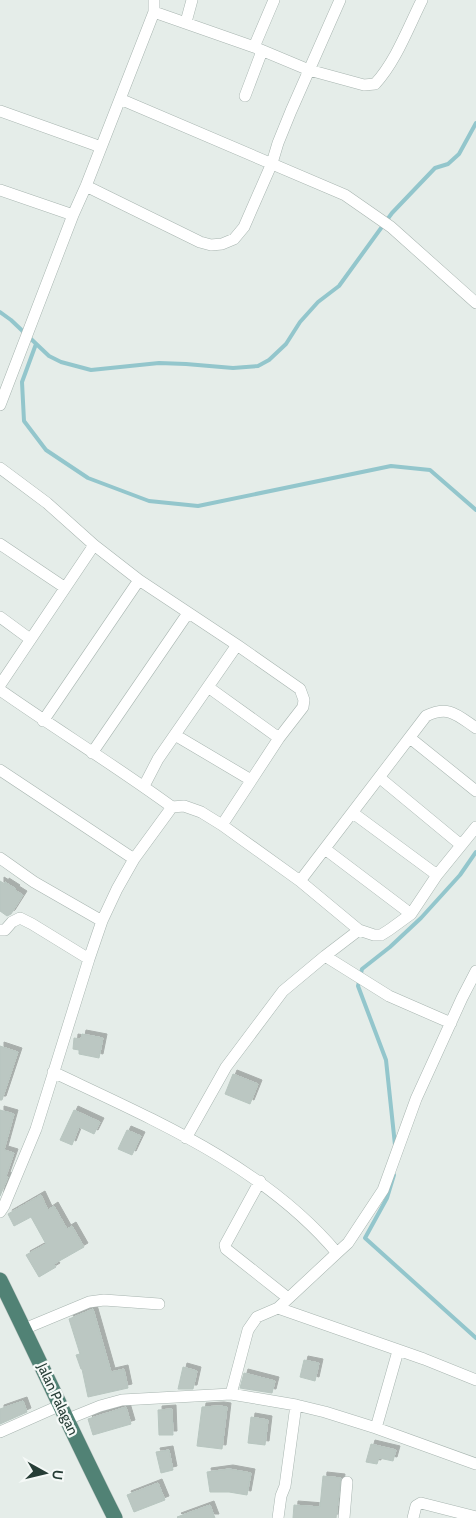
<svg xmlns="http://www.w3.org/2000/svg" width="476" height="1518" font-family="Cabin,sans-serif">
  <style>
    .lines { fill: none; stroke-linecap: round; stroke-linejoin: round }
    .stream { stroke: #93c6cc; stroke-width: 4 }
    .building { fill: #bbc7c2; stroke: #b8c6c0; filter: url(#shadow) }
    .minor-casing { stroke: #a8b5b0; stroke-width: 12 }
    .trunk-casing { stroke: #c2c9c7; stroke-width: 16 }
    .minor { stroke: #fff; stroke-width: 11 }
    .trunk { stroke: #518275; stroke-width: 15 }
    .labels { text-anchor: middle; stroke-width: 4.5; stroke-linejoin: round; paint-order: stroke }
    .street-label { font-size: 14px; fill: #263d36; stroke: #f5f9f7 }
  </style>
  <defs>
    <filter id="shadow"><feDropShadow dx="4" dy="-4" stdDeviation="0" flood-color="#0004"/></filter>
  </defs>
  <rect width="100%" height="100%" fill="#e5ede9"/>
  <g class="lines">
    <path class="stream" d="M0,312L11,320L49,356L61,362L91,370L159,363L186,364L233,368L258,366L269,360L286,344L300,322L318,302L339,286L392,213L435,168L448,164L459,154L476,123
      M36,344L22,382L24,421L46,450L88,478L149,501L198,506L391,466L430,470L476,510
      M395,1145L386,1060L358,986L362,969L390,947L421,918L460,875L476,852
      M394,1175L387,1198L365,1238L476,1338"/>
  </g>
  <path class="building" d="M0,881L5,884V882L16,889L15,890L23,895L11,914L7,916L0,911Z
    M82,1034L103,1038L99,1058L79,1054V1050L73,1049L74,1038L81,1039Z
    M0,1046L18,1052L2,1100H0Z
    M233,1074L258,1084L250,1104L225,1094Z
    M0,1110L14,1114L4,1150L14,1153L6,1176L8,1177L0,1196Z
    M74,1110L100,1122L94,1134L79,1127L72,1145L60,1140Z
    M127,1130L141,1136L132,1155L118,1149Z
    M41,1195L48,1210L54,1206L67,1229L72,1226L84,1247L54,1264L56,1267L39,1277L26,1255L46,1244L31,1217L14,1226L8,1214Z
    M93,1309L111,1372L124,1369L128,1388L88,1397L82,1369H81L76,1355L80,1354L69,1319Z
    M304,1360L319,1363L315,1381L300,1377Z
    M183,1367L197,1371L193,1389H178Z
    M244,1373L275,1381L272,1393L240,1388Z
    M23,1401L27,1412L0,1424V1409Z
    M220,1406L227,1407L222,1449L197,1446L202,1407Z
    M126,1407L131,1424L93,1435L88,1419Z
    M172,1409L173,1435H159L158,1410Z
    M251,1417L268,1420L265,1445L248,1443Z
    M371,1444L396,1450L393,1461L379,1458L377,1464L366,1462Z
    M169,1450L173,1470L161,1473L156,1452Z
    M229,1469L251,1473L247,1495L229,1492H210L207,1472Z
    M323,1476L341,1478L336,1518H293L294,1505L320,1507Z
    M158,1483L165,1500L134,1512L127,1495Z
    M210,1505L215,1518H178L177,1517Z"/>
  <g class="lines">
    <defs>
      <path id="minor" d="M154,12L254,47L309,70L364,85L375,84C396,61 408,28 422,0
        M186,22L192,0
        M254,47L274,0
        M245,96L262,51
        M120,99L345,195L391,227L476,303
        M0,111L101,147
        M86,186L200,242L211,245L222,244L234,239L244,227L272,163L278,143L291,111L340,0
        M0,190L73,215
        M0,405L73,215L86,186L154,12V0
        M0,468L47,503L94,545
        M0,544L64,587
        M0,617L30,639
        M0,685L94,545L139,580L237,645L300,689L304,700L303,707L279,738L222,825
        M208,687L279,738
        M0,690C57,730 116,766 172,807
        M43,721L139,580
        M175,735L251,780
        M410,738L476,791
        M92,753L188,613
        M0,770L134,859
        M380,778L461,845
        M144,786L158,759L237,645
        M353,813L437,875
        M325,849L411,914
        M0,858L34,882L102,921
        M300,881L426,716C449,705 457,715 476,728
        M0,930H5L12,922L20,918L32,924L89,959
        M325,956L389,996L451,1023
        M53,1072C154,1120 264,1166 337,1253L278,1308L257,1317L248,1330L231,1394
        M186,1138L226,1067L283,991L325,956L359,930
        M260,1181L225,1245L226,1249L288,1298
        M0,1212L4,1206L36,1129L89,959L102,921L117,889L134,859L172,807L184,806L201,812L222,825L300,881L359,930L374,935H381L389,930L411,914L437,875L476,827
        M337,1253L348,1243L383,1190L416,1099L462,998L476,971
        M278,1308L424,1359L476,1380
        M24,1329L89,1302L104,1300L159,1304
        M68,1419L100,1406L122,1400L231,1394L296,1405L325,1412L376,1428L476,1464
        M376,1428L398,1351
        M0,1432L61,1405
        M278,1518L281,1496L285,1486L296,1405
        M344,1518L347,1482
        M413,1518L416,1506L421,1503L476,1517"/>
      <path id="trunk" d="M0,1280C39,1359 75,1439 115,1518"/>
    </defs>
    <use href="#minor" class="minor-casing"/>
    <use href="#trunk" class="trunk-casing"/>
    <use href="#minor" class="minor"/>
    <use href="#trunk" class="trunk"/>
  </g>
  <g class="labels">
    <g class="street-label">
      <text transform="translate(58 1399) rotate(65)" y="5">Jalan Palagan</text>
    </g>
  </g>
  <g transform="translate(45 1473) rotate(98)" stroke="#f5f9f7" stroke-width="4" paint-order="stroke">
  <path d="M0-4L9 19L0 12L-9 19Z" fill="#263d36"/>
  <text y="-8" font-size="14" font-weight="bold" text-anchor="middle" fill="#263d36">U</text>
  </g>
</svg>
